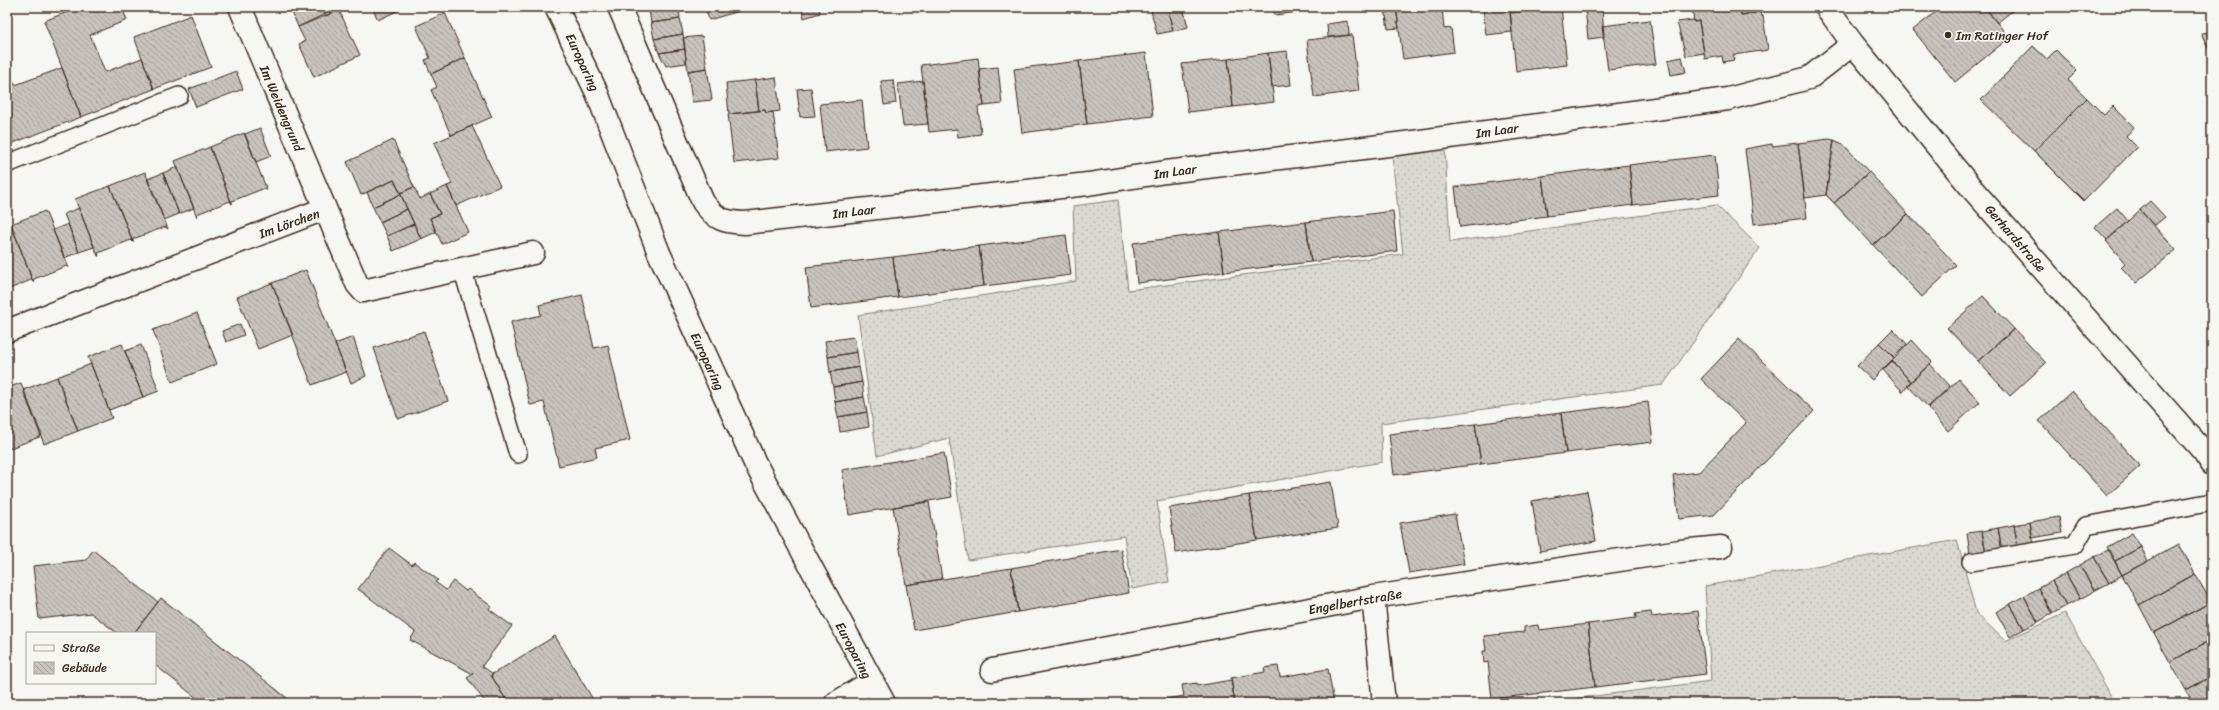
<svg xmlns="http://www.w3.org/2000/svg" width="2219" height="710" font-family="Sriracha,sans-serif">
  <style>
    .grass { fill: url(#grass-dots); stroke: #8a8278 }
    .building { fill: url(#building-back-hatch); stroke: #3b2a1e }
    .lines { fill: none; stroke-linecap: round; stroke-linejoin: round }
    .service-casing { stroke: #3b2a1e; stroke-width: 20 }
    .minor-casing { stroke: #3b2a1e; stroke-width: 25 }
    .secondary-casing { stroke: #3b2a1e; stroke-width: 25 }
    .service { stroke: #f6f6f2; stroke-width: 17 }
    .minor { stroke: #f6f6f2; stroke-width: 22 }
    .secondary { stroke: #f6f6f2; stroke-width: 22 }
    .poi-dot { fill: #3b2a1e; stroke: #f6f6f2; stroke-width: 1.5 }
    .labels { text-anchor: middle; stroke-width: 3.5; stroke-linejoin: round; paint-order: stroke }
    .poi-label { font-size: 13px; fill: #3b2a1e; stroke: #f6f6f2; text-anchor: start }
    .street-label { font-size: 13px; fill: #3b2a1e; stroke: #f6f6f2 }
  </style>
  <defs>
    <pattern id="grass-dots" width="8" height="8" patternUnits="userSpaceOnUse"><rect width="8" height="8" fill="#dad9d3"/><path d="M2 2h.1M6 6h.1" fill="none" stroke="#bcbab5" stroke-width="1.8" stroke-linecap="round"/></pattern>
    <pattern id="building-back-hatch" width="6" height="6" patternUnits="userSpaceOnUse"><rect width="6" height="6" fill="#c8c3be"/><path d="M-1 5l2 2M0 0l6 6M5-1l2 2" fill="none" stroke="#a49f9a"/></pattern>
  </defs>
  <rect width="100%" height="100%" fill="#f6f6f2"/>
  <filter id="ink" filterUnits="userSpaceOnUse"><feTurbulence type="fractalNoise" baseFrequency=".025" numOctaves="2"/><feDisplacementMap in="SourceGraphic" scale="8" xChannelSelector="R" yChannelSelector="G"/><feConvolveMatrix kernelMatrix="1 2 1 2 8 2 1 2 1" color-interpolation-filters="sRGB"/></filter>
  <g filter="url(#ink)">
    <path class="grass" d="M1445,149L1450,242L1716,205L1760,248L1663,385L1381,423L1382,462L1157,501L1169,582L1132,589L1124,536L968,560L949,438L877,456L858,315L1076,281L1073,206L1118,200L1128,290L1403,254L1392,156Z
      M1957,540L1976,613L2005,641L2065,613L2115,703H1541L1711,681L1705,586Z"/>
    <path class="building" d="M80,7H122L127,20L90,35L105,72L142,58L154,89L81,117L44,21Z
      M290,7H303L292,12Z
      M303,7H322L325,14L298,27L292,12Z
      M322,7H345L326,16Z
      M372,7H400L401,9L378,20Z
      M660,7H679L680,19L651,23L649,9Z
      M705,7H752L709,20Z
      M802,7H819L820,13L804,18Z
      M1150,7H1167L1173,31L1157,34Z
      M1167,7H1183L1188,27L1173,31Z
      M1273,7H1290L1291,13L1275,15Z
      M1290,7H1308V11L1291,13Z
      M1396,7H1442L1444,29L1451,28L1454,52L1403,59Z
      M1396,7L1399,28L1388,29L1385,8Z
      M1483,7H1510L1512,32L1486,35Z
      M1561,7L1567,65L1516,71L1510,13Z
      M1585,7H1602L1604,37L1588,39Z
      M1692,7H1739L1741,15L1760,12L1761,16H1763L1768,50L1733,55L1734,60L1723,62L1722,56L1705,59L1699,21L1694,22Z
      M1739,7H1754L1755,13L1741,15Z
      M1942,7H1985L2009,38L1955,82L1913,30Z
      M1985,7H2017L1997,23Z
      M339,10L360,55L314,77L299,44L305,41L298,27Z
      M445,13L465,58L431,74L425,60L430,58L416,26Z
      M191,15L211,67L154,89L134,37Z
      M680,19L683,34L654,39L651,23Z
      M1650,20L1656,64L1608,70L1602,26Z
      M1694,20V22L1699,21L1704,53L1686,56L1677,22Z
      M1348,21L1349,35L1328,37L1327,24Z
      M2212,32V56L2201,33Z
      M683,34L685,49L659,53L654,39Z
      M1352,35L1359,91L1314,97L1307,40Z
      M702,36L707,68L688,71L683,38Z
      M2033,46L2047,59L2056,50L2077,71L2068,80L2087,98L2034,151L1981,100Z
      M685,49L686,63L666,66L659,53Z
      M1287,51L1291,85L1272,87L1268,53Z
      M1146,53L1153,116L1087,124L1079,61Z
      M1268,53L1274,102L1233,107L1228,59Z
      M1682,57L1686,72L1671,75L1668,60Z
      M465,58L492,117L451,135L431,90L437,87L431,74Z
      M978,58L984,106L978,107L981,134L958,137L957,129L929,132L921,65Z
      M1228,59L1233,107L1188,112L1182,64Z
      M1079,61L1087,124L1022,133L1014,69Z
      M7,66L15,85L62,68L81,117L8,145Z
      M998,67L1002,104L984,106L979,69Z
      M707,68L712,100L692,102L688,71Z
      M236,71L243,89L196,107L189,89Z
      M776,77L780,111L766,113L765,110L759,111L755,80Z
      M755,80L759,111L729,114L726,83Z
      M893,80L896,103L884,105L881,81Z
      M923,81L928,124L903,126L898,84Z
      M811,88L815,116L800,117L797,89Z
      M2087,98L2104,115L2113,106L2134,127L2126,136L2137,147L2084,201L2034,151Z
      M862,100L867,147L825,152L820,104Z
      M765,110L766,113L773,112L779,158L734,163L728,114Z
      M472,126L500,186L456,206L447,186L452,184L434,143Z
      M260,128L271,156L256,162L245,134Z
      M244,133L267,190H266L265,188L232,201V204L210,147Z
      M1829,139L1834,140L1826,195L1805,198L1798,143Z
      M393,140L414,187L400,193L394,180L361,195L347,162Z
      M1834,140L1843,144L1869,172L1834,203L1826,195Z
      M1798,143L1807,218L1754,224L1745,149L1772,144V146Z
      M210,147L232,204L230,201L197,214V217L175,161Z
      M1715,155L1719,195L1633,205L1629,165Z
      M1629,165L1633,205L1547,216L1542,176Z
      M177,167L194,208L179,214L163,173Z
      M145,172L168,229L165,227L133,239V242L110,186Z
      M1869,172L1908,214L1873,245L1834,203Z
      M163,173L179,214L164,220L147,179Z
      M1542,176L1547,216L1460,227L1455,187Z
      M394,180L401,194L373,207L367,192Z
      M110,186L133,242L131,240L98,253L99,256H98L75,199Z
      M447,186L468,232L442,244L430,218L440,214L430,194Z
      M414,187L420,199L430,194L440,214L430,218L436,232L421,239L400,193Z
      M401,194L407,209L380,222L373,207Z
      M2150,201L2165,217L2154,226L2140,210Z
      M79,208L94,247L79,252L64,214Z
      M2117,208L2128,221L2107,240L2095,227Z
      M407,209L414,224L387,236L380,222Z
      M2140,210L2176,250L2136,283L2121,267L2125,263L2106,241Z
      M45,211L69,268L66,266L34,279L33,282L11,224Z
      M1393,211L1397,251L1311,262L1306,222Z
      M1908,214L1956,265L1922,297L1873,245Z
      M1306,222L1311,262L1224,272L1219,232Z
      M11,224L33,282L31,280L7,290V226Z
      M68,224L79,252L64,258L53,230Z
      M414,224L421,239L393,251L387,236Z
      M1219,232L1224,272L1137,283L1133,243Z
      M1066,235L1071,275L984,286L979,246Z
      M979,246L984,286L898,297L893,257Z
      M893,257L898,297L811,308L806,267Z
      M306,270L346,372L312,385L272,283Z
      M272,283L293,335L258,349L237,297Z
      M582,295L594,348L608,345L630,440L595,448L597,457L559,466L544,402L530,405L511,322L541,315L539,305Z
      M1983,296L2014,329L1978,361L1947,328Z
      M197,313L217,364L172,382L153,330Z
      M240,324L244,335L226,342L222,331Z
      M1893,329L1907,344L1894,357L1879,343Z
      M2014,329L2046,363L2010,396L1978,361Z
      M424,331L448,401L398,419L374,348Z
      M353,337L366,376L351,383L335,344Z
      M854,337L857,352L828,357L825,341Z
      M1739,339L1814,411L1714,515L1679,519L1673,475L1699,472L1746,423L1701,379Z
      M1912,340L1932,362L1911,382L1892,361Z
      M1879,343L1894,358L1872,380L1857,366Z
      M122,344L143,397L109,410L88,357Z
      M141,345L159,391L143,397L125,351Z
      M857,352L859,367L830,372L828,357Z
      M1892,361L1911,382L1903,392L1883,370Z
      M91,364L112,418L78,431L57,377Z
      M1930,364L1950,386L1928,407L1907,385Z
      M859,367L862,382L833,387L830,372Z
      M57,377L78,431L44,444L23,390Z
      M1959,379L1980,402L1948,431L1928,408Z
      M862,382L864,397L835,402L833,387Z
      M21,383L42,436L8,449L7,388Z
      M2072,391L2140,466L2107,496L2039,421Z
      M864,397L867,412L838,417L835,402Z
      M1648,402L1653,442L1566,453L1561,413Z
      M867,412L869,427L840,432L838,417Z
      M1561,413L1566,453L1481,464L1475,424Z
      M1475,424L1481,464L1394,475L1389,434Z
      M944,453L952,497L849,515L842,470Z
      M1331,482L1338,528L1257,540L1249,495Z
      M1587,491L1596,541L1540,551L1532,501Z
      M1249,495L1257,540L1176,553L1169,508Z
      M929,502L942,579L906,585L893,507Z
      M1455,514L1464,564L1409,573L1400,523Z
      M2059,517L2062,533L2032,538L2030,522Z
      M2030,522L2035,551L2019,554L2014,525Z
      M2014,525L2019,554L2003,557L1998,528Z
      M1998,528L2003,557L1987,559L1982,531Z
      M1982,531L1987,559L1971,562L1967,533Z
      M2132,533L2141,547L2115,561L2107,547Z
      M2179,544L2195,574L2139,605L2122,575Z
      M2141,547L2148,561L2122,575L2115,561Z
      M389,548L412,565L414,562L438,580L435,582L446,590L453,581L466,591L468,589L491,606L489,609L512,626L482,666L493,674L491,675L508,703H486L467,678L473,674L410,640L415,632L358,589Z
      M1121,549L1129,593L1018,612L1011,568Z
      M93,550L158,602L134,633H117L91,613L39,619L33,566L86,560Z
      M2108,550L2122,575L2109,583L2094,557Z
      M2094,557L2109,583L2094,591L2080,565Z
      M2080,565L2094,591L2080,599L2066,573Z
      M1011,568L1018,612L914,630L906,585Z
      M2066,573L2080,599L2066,606L2052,581Z
      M2195,574L2211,602L2154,633L2139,605Z
      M2052,581L2066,606L2052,614L2038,588Z
      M2038,588L2052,614L2038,622L2024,596Z
      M2024,596L2038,622L2024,629L2010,604Z
      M161,598L287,698L286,700L290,703H203L155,665V633H134Z
      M2211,602L2212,639L2170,662L2154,633Z
      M2010,604L2024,629L2010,637L1996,612Z
      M1698,611L1706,674L1595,687L1588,624L1636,618L1635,614L1651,612L1652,617Z
      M1588,624L1595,687L1492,699L1488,662L1484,663L1483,651H1486L1484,636L1524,632V627L1538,625L1539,630Z
      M555,636L595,703H508L491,675Z
      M2212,639V676L2186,690L2170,662Z
      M1278,666L1280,677L1328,669L1334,703H1235L1231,678L1265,672L1264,668Z
      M2212,676V703H2193L2186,690Z
      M1231,680L1235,703H1145L1184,696L1182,685L1197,683V686Z"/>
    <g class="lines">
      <defs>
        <path id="service" d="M7,164L179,96
          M462,268L518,454
          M1971,562L2075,545L2086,526L2212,502"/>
        <path id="minor" d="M240,7L357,284L363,291L533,253
          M619,7L703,202C716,220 724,222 745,223L1088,184L1166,172L1413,142L1728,99L1809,78L1853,44
          M1826,7L1853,44L1974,191L2204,452L2212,464
          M7,331L324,209
          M1373,597L1384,703
          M992,670L1373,597L1680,551L1721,547"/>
        <path id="secondary" d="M556,7L597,93L659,253L755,463L884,703
          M836,703L871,682"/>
      </defs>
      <use href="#service" class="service-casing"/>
      <use href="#minor" class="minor-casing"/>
      <use href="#secondary" class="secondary-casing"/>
      <use href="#service" class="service"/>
      <use href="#minor" class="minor"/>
      <use href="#secondary" class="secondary"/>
    </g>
  </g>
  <circle class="poi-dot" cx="1948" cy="35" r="4"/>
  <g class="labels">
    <g class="poi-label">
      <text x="1956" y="40">Im Ratinger Hof</text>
    </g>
    <g class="street-label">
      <text transform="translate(583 62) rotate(65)" y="5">Europaring</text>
      <text transform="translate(282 108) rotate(67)" y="5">Im Weidengrund</text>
      <text transform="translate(1497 130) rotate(-8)" y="5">Im Laar</text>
      <text transform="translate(1175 171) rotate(-8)" y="5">Im Laar</text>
      <text transform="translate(854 211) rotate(-7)" y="5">Im Laar</text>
      <text transform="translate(289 223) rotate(-20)" y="5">Im Lörchen</text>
      <text transform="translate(2016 238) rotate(49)" y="5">Gerhardstraße</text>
      <text transform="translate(708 361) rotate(65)" y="5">Europaring</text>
      <text transform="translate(1355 601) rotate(-10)" y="5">Engelbertstraße</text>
      <text transform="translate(854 650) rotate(62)" y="5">Europaring</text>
    </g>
  </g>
  <rect width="2219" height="710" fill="none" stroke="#f6f6f2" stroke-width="24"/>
  <rect x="12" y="12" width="2195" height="686" fill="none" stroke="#3b2a1e" stroke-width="1.5" filter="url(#ink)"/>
  <rect x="26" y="632" width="130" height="52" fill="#f6f6f2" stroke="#aba49d"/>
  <rect x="34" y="645" width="20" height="6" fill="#f6f6f2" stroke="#aba49d"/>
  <text x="62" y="652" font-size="12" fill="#3b2a1e">Straße</text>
  <rect x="34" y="662" width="20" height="12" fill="url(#building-back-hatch)" stroke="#aba49d"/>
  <text x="62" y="672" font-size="12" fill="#3b2a1e">Gebäude</text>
</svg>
